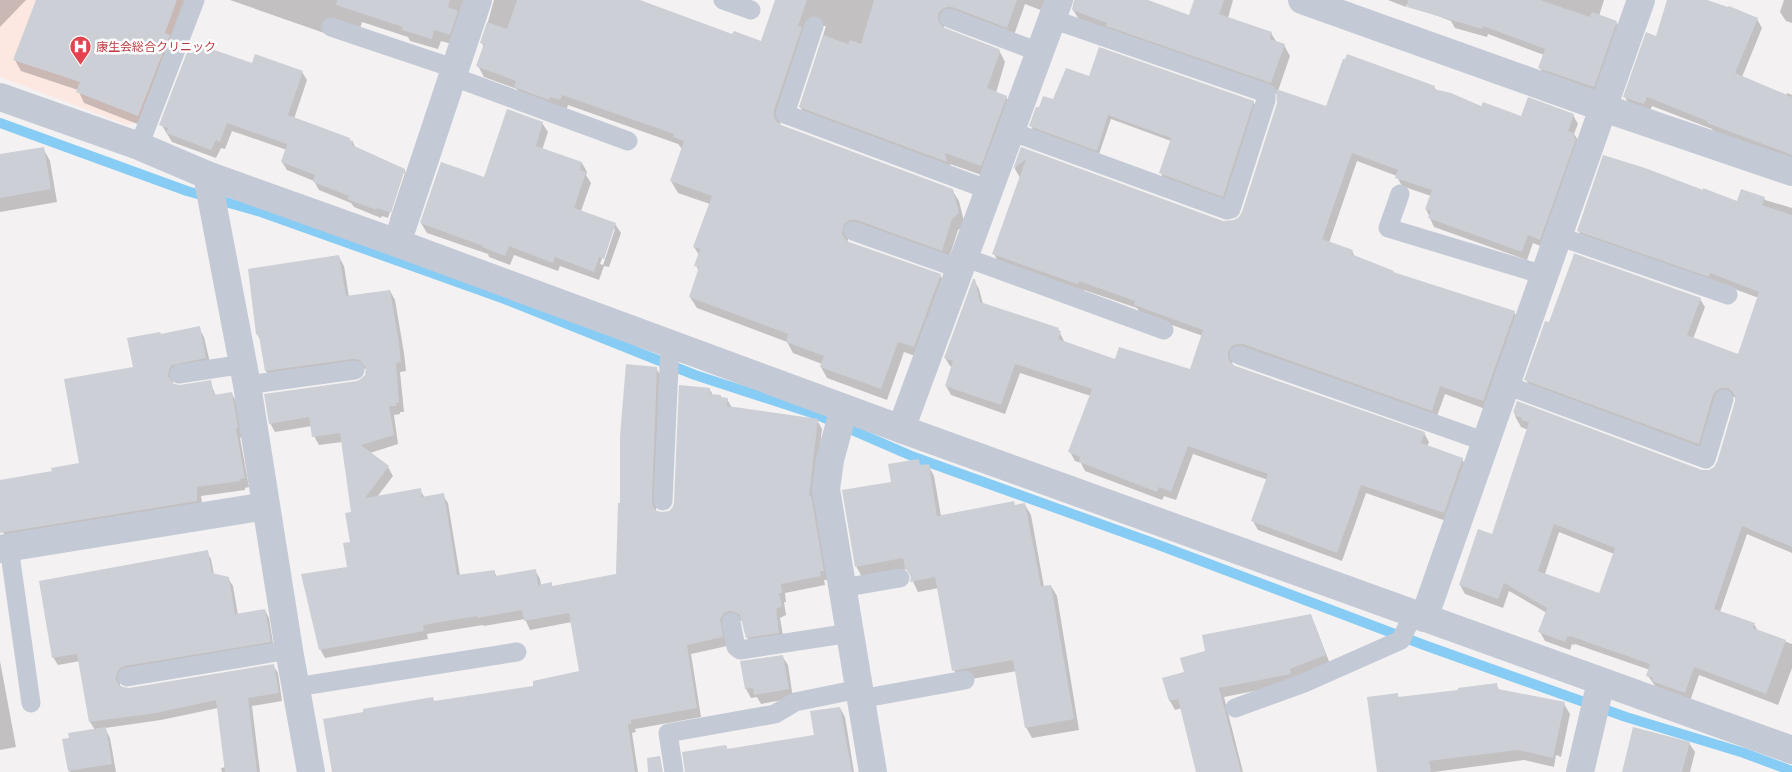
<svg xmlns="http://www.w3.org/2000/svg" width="1792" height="772" font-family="Overpass,'Noto Sans JP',sans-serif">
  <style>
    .medical { fill: #fde7e1 }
    .shadow { fill: #0003; fill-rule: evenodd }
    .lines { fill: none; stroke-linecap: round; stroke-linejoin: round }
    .stream { stroke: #86ccf4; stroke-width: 10 }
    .building { fill: #cccfd6; fill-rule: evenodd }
    .service { stroke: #c3cad6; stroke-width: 19 }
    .minor { stroke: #c3cad6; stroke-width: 28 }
    .tertiary { stroke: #c3cad6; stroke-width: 28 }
    .labels { text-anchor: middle; stroke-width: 5; stroke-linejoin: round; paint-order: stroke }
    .health-label { font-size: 12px; fill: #be3a42; stroke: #fff; text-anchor: start }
  </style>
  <rect width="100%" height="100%" fill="#f3f1f1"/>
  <path class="medical" d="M0,0H183L140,120L128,125L0,77Z"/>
  <path class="shadow" d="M0,0H26L0,27Z
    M37,0H187L145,127L84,103L78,90L21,71L15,60Z
    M230,0H473L456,45L441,41L438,49L410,41L408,37L362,22L360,29L327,34Z
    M494,0H623L733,36L762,43L776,0H1055L1048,13L1025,4L1013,38L948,21L944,26V28L999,50L1005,62L996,93L1006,97L1013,108L987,177L950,164L952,172L807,118L800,107L826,26H819L809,34L780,125L952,190L959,201L965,225L958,230L948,261L848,238V243L940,275L947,287L921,358L904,352L887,400L827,378L821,367L822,364L793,353L787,342L697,308L690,297L699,272L696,265L699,255L694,247L710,204L678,193L671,181L682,149L678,144L568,105L566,111L522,98L517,89L484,77L478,66L484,48L482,43Z
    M1075,0H1146L1190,17L1196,0H1233L1228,18L1271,33L1277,43L1284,45L1290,56L1278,91L1327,107L1434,87L1437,91L1482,107L1521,118L1573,115L1578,124L1574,134L1580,143L1545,248L1533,243L1527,260L1434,227L1426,209L1431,196L1402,186L1397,177V176L1357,161L1329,243L1352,251L1355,257L1393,272L1395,274L1514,312L1519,321L1488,410L1445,394L1436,419L1233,361L1232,365L1424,433L1429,442L1427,447L1462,459L1467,468L1449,522L1366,493L1342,561L1258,530L1253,521L1268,480L1193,454L1176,500L1164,496L1162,500L1085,471L1081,463L1075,461L1070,452L1091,396L1020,373L1005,414L951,395L946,386L953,367L950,366L945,358L974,280L979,289L983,304L1058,329L1065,343L1116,360L1191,371L1203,336L1141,314L1137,308L1084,290L1083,293L999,263L994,254L1020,178L1015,169L1022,149L1223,222H1229L1239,219L1243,213L1278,104L1277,94L1114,37L1080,21L1073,10Z
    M1388,0H1604L1599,16L1616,22L1621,31L1599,95L1545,77L1540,68L1544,55L1488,34L1487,37L1455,28L1451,21L1407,4L1406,7Z
    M1668,0H1703L1757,19L1762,28L1742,77L1786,96L1787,93L1792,95V160L1713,132L1712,129L1652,106L1649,113L1630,106L1625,97L1657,38Z
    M1784,0H1792V23L1786,21L1780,12Z
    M253,65L302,72L307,80L294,119L353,142L356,149L404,170L409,178L395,221L390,219L405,173H402L388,218L382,216L381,218L354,207L351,203L319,190L314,181L287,170L282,162L287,150L232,131L225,149L221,148L216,158L172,142L161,124Z
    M1054,101L1253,102L1256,106L1225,200L1163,178L1161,173L1171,141L1111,119L1099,154L1033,130L1031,126Z
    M542,123L548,132L542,150L582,163L587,172L586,175L591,183L581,211L615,224L621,233L609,267L604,266L599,280L560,266L558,271L514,255L510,265L489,257L488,254L427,233L421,223L485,179ZM613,229H615L603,265L600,264Z
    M43,148L50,161L57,202L0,212V155Z
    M1764,198L1765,200L1792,208V553L1747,534L1720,612L1754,624L1758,631L1792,644V668L1778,705L1699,675L1690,701L1658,690L1648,676L1650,670L1575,644L1574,645L1572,644L1570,650L1545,641L1540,632L1547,613L1509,591L1503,608L1465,594L1460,585L1493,536L1528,430L1521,427L1516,418L1514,412L1702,471H1709L1715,468L1718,463L1736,398L1734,397H1726L1703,452L1531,388L1526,380L1700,299L1705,307L1693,339L1739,355L1759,298L1715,282L1583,239L1578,230ZM1559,532L1614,554L1600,595L1545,574Z
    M339,257L344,266L349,297L390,291L395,300L404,353L406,371L400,372L404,412H400V414L394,415L398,444L370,453L388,467L393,476L377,497L420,490L425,498L443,495L448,503L460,576L494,571L497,577L535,570L540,579L541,585L551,584L553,587L617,575L621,505L656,368L661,377L656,512L662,513L669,512L674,507L710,390L713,395L721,396L722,399H727L732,408L817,420L822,429L814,502L816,506L828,580H824L825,585L785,593L786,602H784L786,615L780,618L784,641L752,646L747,637L743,621L735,620L727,646L691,654L701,717L635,729L636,732L632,733L638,772H335L432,698L435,702L535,687L581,672L572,622L530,630L525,619L484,626L483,625L427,634L428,639L325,658L320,649L349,568L352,543V513L342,442L319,445L314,436L312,426L275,432L270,423L357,382L366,375V369L359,367L271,380L266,371L261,341L257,334Z
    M199,328L204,337L211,367L173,379V384L180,386L210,382L216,396L232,394L237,403L242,437L240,438L249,487L245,488V490L201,496L203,509L6,538L0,526V481L53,472L80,464L134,368L161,335Z
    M918,461L921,466L928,465L934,476L941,516L1025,505L1031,515L1044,587L1051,586L1057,596L1079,730L1032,738L1026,727L1017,671L960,681L954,670L939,588L918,592L907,569L862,577L856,566L893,483Z
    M207,552L211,559L214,575L228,578L233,586L238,615L265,610L269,618L274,649L120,682V687L129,689L273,665L278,673L282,701L252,706L260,772H222L221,768L226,767L218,708L161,720L105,728L110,738L116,772H70L69,771L95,730L90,722L80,661L58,665L53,657Z
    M1310,616L1315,625L1330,664L1295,683L1224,697L1243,772H1198L1182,708L1175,710L1170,701L1164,678L1186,673L1206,652Z
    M782,656L788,665L793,698L761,704L757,697L751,698L746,689L741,662Z
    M0,661L16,747L0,750Z
    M1496,685L1500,691L1564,704L1570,714L1561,757L1556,755L1554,767L1524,760L1434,772H1378L1397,694L1400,699Z
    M840,708L845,717L854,772H693L726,746L728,750L815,736Z
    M1689,743L1695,752L1690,772H1624Z"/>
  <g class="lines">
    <path class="stream" d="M0,123L187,191L261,212L502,298L695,375L815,414L914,457L1156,544L1424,645L1626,717L1744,753L1792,771"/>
  </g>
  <path class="building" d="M36,0H177L165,33L170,35L138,116L76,92L80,82L13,60Z
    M337,0H450L448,7L458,11L450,35L434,30L432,39L402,30L403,27L336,5Z
    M517,0H640L732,34L734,31L761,41L775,0H807L798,26L802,27L774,110V116L776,121L781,125L953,189L959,213L952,219L942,251L857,220H850L845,223L843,227L842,234L845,239L849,242L941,274L914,347L898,342L881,389L820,367L824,356L786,342L788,334L689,297L699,267L694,266L700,249L693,247L712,196L670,181L684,141L673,137L674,134L562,95L560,100L550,97L549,100L514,87L516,81L476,66L484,44L480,43L487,22L507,29Z
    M874,0H1017L1007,28L952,7H947L942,9L938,14V20L941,25L945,28L999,49L1000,52L987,88L1007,96L981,166L945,153L947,162L799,107L823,35L848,44L850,40L861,44Z
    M1074,0H1148L1189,15L1194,0H1224L1219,14L1272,32L1270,39L1285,44L1271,83L1106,26L1107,23L1072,10Z
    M1408,0H1540L1590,17L1592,12L1617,21L1594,87L1538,68L1545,49L1483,26L1482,29L1407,7Z
    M1667,0H1707L1728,7L1729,6L1758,18L1735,73L1792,97V155L1707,123V121L1647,97L1644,104L1623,97L1646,32L1656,36Z
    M191,42L252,63L255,54L303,71L288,115L350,138V140L353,141L352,145L405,169L391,213L377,208L376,210L347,199L349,196L313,182L315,175L281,162L287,144L227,123L220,142L216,140L211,150L166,133L168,128L159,125Z
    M1099,47L1254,101L1223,197L1159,173L1171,138L1108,115L1097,151L1029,126L1036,107H1039L1043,96L1053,99L1066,68L1089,76Z
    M1347,54L1435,86L1434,89L1451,93L1481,106L1483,102L1521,116L1528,97L1574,114L1568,131L1575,134L1574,138L1576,139L1540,240L1528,235L1522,252L1428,218L1431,211L1425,209L1432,190L1395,178L1398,170L1352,153L1322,239L1353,250L1351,254L1394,271L1393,272L1515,311L1483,401L1440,386L1432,411L1243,344H1237L1232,346L1228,352V357L1230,362L1235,366L1425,432L1421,443L1463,458L1444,513L1361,485L1337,553L1251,521L1268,474L1188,446L1171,492L1159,487L1157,492L1079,462L1080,457L1068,452L1092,389L1015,364L1001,405L945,386L953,361L944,358L973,279H975L980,302L1059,328L1058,330L1061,331L1058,339L1115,359L1119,347L1190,369L1203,330L1134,305L1135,301L1079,281V284L1074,283L992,254L1026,159L1013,169L1021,147L1223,221L1234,220L1239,217L1242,212L1277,103L1276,89L1326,106L1343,59H1345Z
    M507,109L543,122L536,146L582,162L580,170L586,172L574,208L616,223L604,259L599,257L594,272L555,257L553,263L509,246L505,256L482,247L483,246L420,223L441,162L484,177Z
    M44,147L51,189L0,198V154Z
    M1603,155L1645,168L1703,190V188L1737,201L1741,189L1765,197L1762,205L1792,215V547L1742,526L1714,609L1755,623L1753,628L1786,640L1766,694L1694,667L1685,693L1651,681L1653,678L1646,676L1650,664L1570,636L1569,637L1567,636L1565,642L1538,632L1547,608L1504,583L1498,599L1459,585L1478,529L1492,534L1529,422L1521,420L1522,418L1515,416L1516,413L1513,412L1517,401L1702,470H1709L1714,467L1717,462L1735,402V396L1732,391L1728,388H1721L1716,391L1713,395L1699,444L1524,380L1545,321L1549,322L1574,254L1573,253L1701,298L1687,335L1738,354L1759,292L1710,273L1709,277L1577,231ZM1554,524L1615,548L1599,593L1538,571Z
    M339,255L346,296L390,290L399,343L401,362L396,363L399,403H396V406H389L394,435L361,445L389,466L365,498L421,488L422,497L444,493L457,575L495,570V576L536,569L538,585L552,582V586L616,574L618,503H620V436L626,364L657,367L652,500L653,507L657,511L662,512L669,511L673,507L674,502L679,385L710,388V394L721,395V397L728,398L727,406L818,419L809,496L811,495L824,571H820L821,576L781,584L782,593H779L782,606L776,609L779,633L746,638L740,615L735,612L729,611L724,613L720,619L723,637L687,645L697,708L631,720V724H628L635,772H332L323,719L363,712V709L433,697L434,701L533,686V681L579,671L569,613L524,621L522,610L477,618V616L423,625L424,631L319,650L301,574L347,567L343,543L350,542L345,513L351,512L340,433L312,437L309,417L269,424L264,394L357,381L361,379L365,375L366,368L360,360L353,359L265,371L259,336L256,334L248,269Z
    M200,326L206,358L172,365L169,369L168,376L174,384L180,385L211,380L214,395L232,392L238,428L236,429L245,478L240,479V481L197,487V501L0,533V480L52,471L51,468L79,463L64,379L133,367L127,338L160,332L161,334Z
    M919,459L920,465L929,464L937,516L1014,501L1015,505L1025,503L1041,586L1051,585L1074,719L1025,728L1013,660L952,671L935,577L910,582L911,576L905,568L903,558L855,567L842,490L891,482L888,464Z
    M208,550L212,573L229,577L235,614L265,609L271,642L125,666L120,668L117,673L116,679L118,684L123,687L129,688L274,664L279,693L248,698L257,772H225L216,700L156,713L89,722L77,654L52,658L39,581Z
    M1311,614L1326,655L1290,669L1291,674L1219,688L1241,772H1196L1178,699L1169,701L1162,678L1184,672L1180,658L1205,651L1202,635Z
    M783,655L789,689L754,695L753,688L745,689L740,661Z
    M1497,683L1498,689L1565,702L1553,758L1518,750L1429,761L1431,772H1377L1367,697L1398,693V697L1458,690V688Z
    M840,707L852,772H685L682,752L726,745L727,749L814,735L810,711Z
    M106,727L112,764L68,771L62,739L69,738L68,733Z
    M1633,727L1690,742L1682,772H1622Z
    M660,756L663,772H648L647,758Z"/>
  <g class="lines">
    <path class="service" d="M723,0L751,10
      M949,18L1039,52
      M814,26L785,114L989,190
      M331,27L456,69
      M454,77L628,141
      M1010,131L1227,210L1231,209L1266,100V93L1052,19
      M139,146L195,0
      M1400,194L1388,228L1544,275
      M853,231L960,269
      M1558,236L1728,295
      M964,257L1164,330
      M1239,355L1486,442
      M179,374L244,364
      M247,385L355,370
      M1506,385L1706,459L1724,399
      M663,501L670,344
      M9,547L31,703
      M842,588L900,578
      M731,622L736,647L740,650L850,633
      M127,677L289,650
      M296,687L517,652
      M860,699L965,680
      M1235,708L1304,683L1401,640L1413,614
      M674,772L668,733L775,714L795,702L859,689"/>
    <path class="minor" d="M1302,0L1604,108L1792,172
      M207,175L247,385L289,650L311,772
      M397,243L478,0
      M844,408L830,460L826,489L873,772
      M901,429L1059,0
      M0,549L266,506
      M1424,618L1641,0
      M1580,772L1601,682"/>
    <path class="tertiary" d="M0,97L139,146L207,175L397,243L901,429L1792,750"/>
  </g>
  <defs>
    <symbol id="hospital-pin" viewBox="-11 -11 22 30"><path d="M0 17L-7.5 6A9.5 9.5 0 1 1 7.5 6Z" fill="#e0444e" stroke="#fff"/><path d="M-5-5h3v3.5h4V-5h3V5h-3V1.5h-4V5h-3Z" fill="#fff"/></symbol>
  </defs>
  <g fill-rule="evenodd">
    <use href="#hospital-pin" x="68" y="34" width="25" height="34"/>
  </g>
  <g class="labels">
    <g class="health-label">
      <text x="96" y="51">康生会総合クリニック</text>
    </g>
  </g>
</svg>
